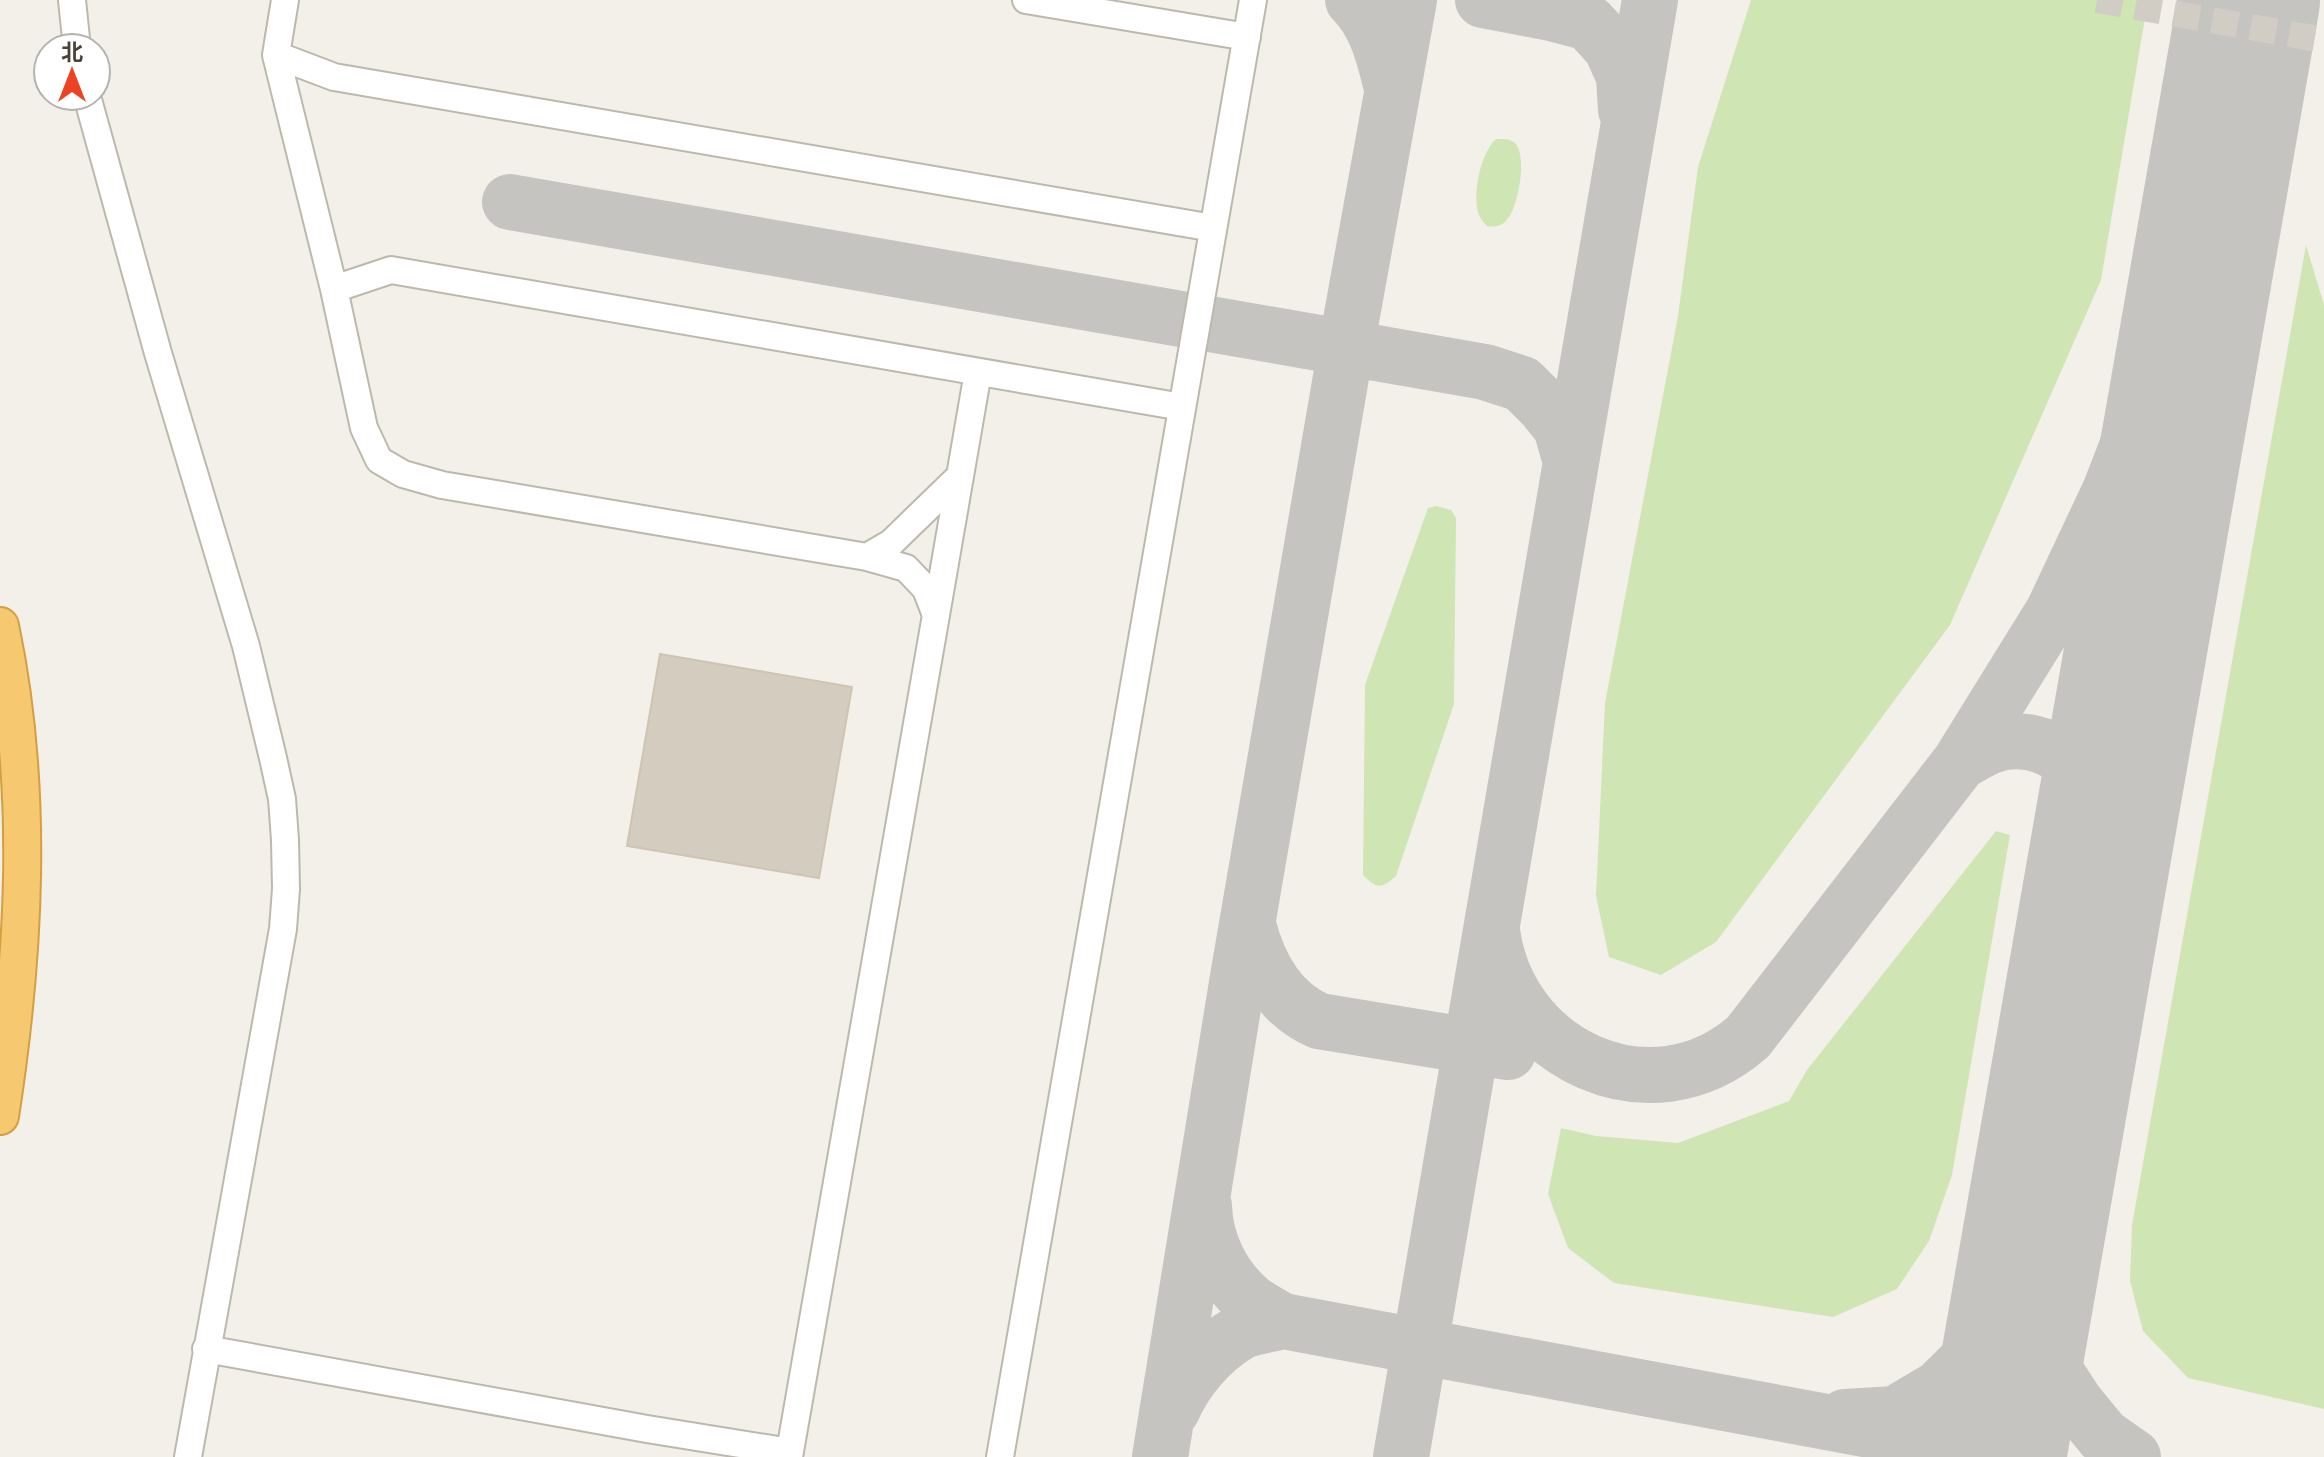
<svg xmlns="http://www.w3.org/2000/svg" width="2324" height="1457" font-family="'Varela Round','Noto Sans SC',sans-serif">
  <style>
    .green { fill: #cfe5b4 }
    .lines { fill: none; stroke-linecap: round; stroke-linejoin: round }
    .taxiway { stroke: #c5c4c0; stroke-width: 56 }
    .runway { stroke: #c5c4c0; stroke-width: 142 }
    .building { fill: #d4ccbf; stroke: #cfc4b2; stroke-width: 2 }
    .minor-tunnel { stroke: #d1cdc5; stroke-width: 26; stroke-dasharray: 26 13; stroke-linecap: butt }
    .minor-casing { stroke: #beb8ac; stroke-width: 30 }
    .highway-casing { stroke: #d59e41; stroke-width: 40 }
    .minor { stroke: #fff; stroke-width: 26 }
    .highway { stroke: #f6c971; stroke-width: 36 }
  </style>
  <rect width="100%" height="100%" fill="#f3f0e9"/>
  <path class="green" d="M1751,0H2148L2101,280L1950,625L1716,942L1661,975L1609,957L1596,896L1605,703L1678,316L1698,167Z
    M1496,139C1502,139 1510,138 1515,143C1528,156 1518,211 1505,222C1499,227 1494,227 1487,226C1482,221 1478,215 1477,208C1474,188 1481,153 1496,139Z
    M2306,245L2324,305V1409L2188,1378L2143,1331L2130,1281L2132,1225Z
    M1436,506L1451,510L1456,518L1454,704L1396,876C1381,890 1376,888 1363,875L1365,685L1428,508Z
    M1996,831L2010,835L1952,1175L1929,1241L1897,1289L1833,1317L1614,1283L1568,1248L1548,1194L1561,1128L1596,1136L1678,1143L1789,1101L1807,1070Z"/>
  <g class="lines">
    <path class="taxiway" d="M1353,0C1377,24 1384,56 1392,88
      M1483,0L1551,13L1589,23L1611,47L1624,76L1626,110
      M510,202L1485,372L1522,384L1544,406L1561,427L1571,462
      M1960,762C1971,756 1982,749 1993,745C2030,733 2072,752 2089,786C2096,801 2098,819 2102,834
      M1248,925C1258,964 1279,1004 1319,1021L1508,1052
      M1492,931C1508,1055 1651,1122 1748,1037L1960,762L2053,612L2110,491L2142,408L2170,347L2208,234
      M2028,1266L2032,1318L2046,1357L2076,1403L2103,1436L2133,1457
      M1283,1321L2015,1457
      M1172,1410C1185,1380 1210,1350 1239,1333C1251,1326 1270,1325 1283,1321C1272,1315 1260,1309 1250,1301C1223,1278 1205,1243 1204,1206
      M1845,1417L1895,1414L1939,1388L1995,1333L2010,1310L2028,1266
      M1160,1457L1238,977L1346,348L1409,0
      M1401,1457L1650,0"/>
    <path class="runway" d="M1995,1457L2249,0"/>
  </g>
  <path class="building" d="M660,654L852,687L819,878L627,846Z"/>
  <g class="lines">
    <path class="minor-tunnel" d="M2097,0L2324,40"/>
    <defs>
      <path id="minor" d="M72,0L77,48
        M285,0L276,55L334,289L364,428L379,460L403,474L442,485L867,557L906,568L926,589L936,615L789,1457
        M1026,0L1247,37
        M276,55L334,77L1213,228
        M87,96L158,353L246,646L273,758L282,799L285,840L286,889L283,929L188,1457
        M334,289L391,270L1182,407
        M867,557L891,543L960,476
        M936,615L978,372
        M206,1349L647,1429L790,1452
        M1000,1457L1253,0"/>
      <path id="highway" d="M0,626C34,787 25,955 0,1116"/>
    </defs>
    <use href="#minor" class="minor-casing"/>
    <use href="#highway" class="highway-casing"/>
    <use href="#minor" class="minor"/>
    <use href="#highway" class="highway"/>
  </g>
  <g transform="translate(72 72)"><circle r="38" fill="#ffffff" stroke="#b5b3af" stroke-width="2"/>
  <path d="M0-6L14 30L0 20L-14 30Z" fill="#ef4225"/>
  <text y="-12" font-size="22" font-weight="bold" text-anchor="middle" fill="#474137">北</text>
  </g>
</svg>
